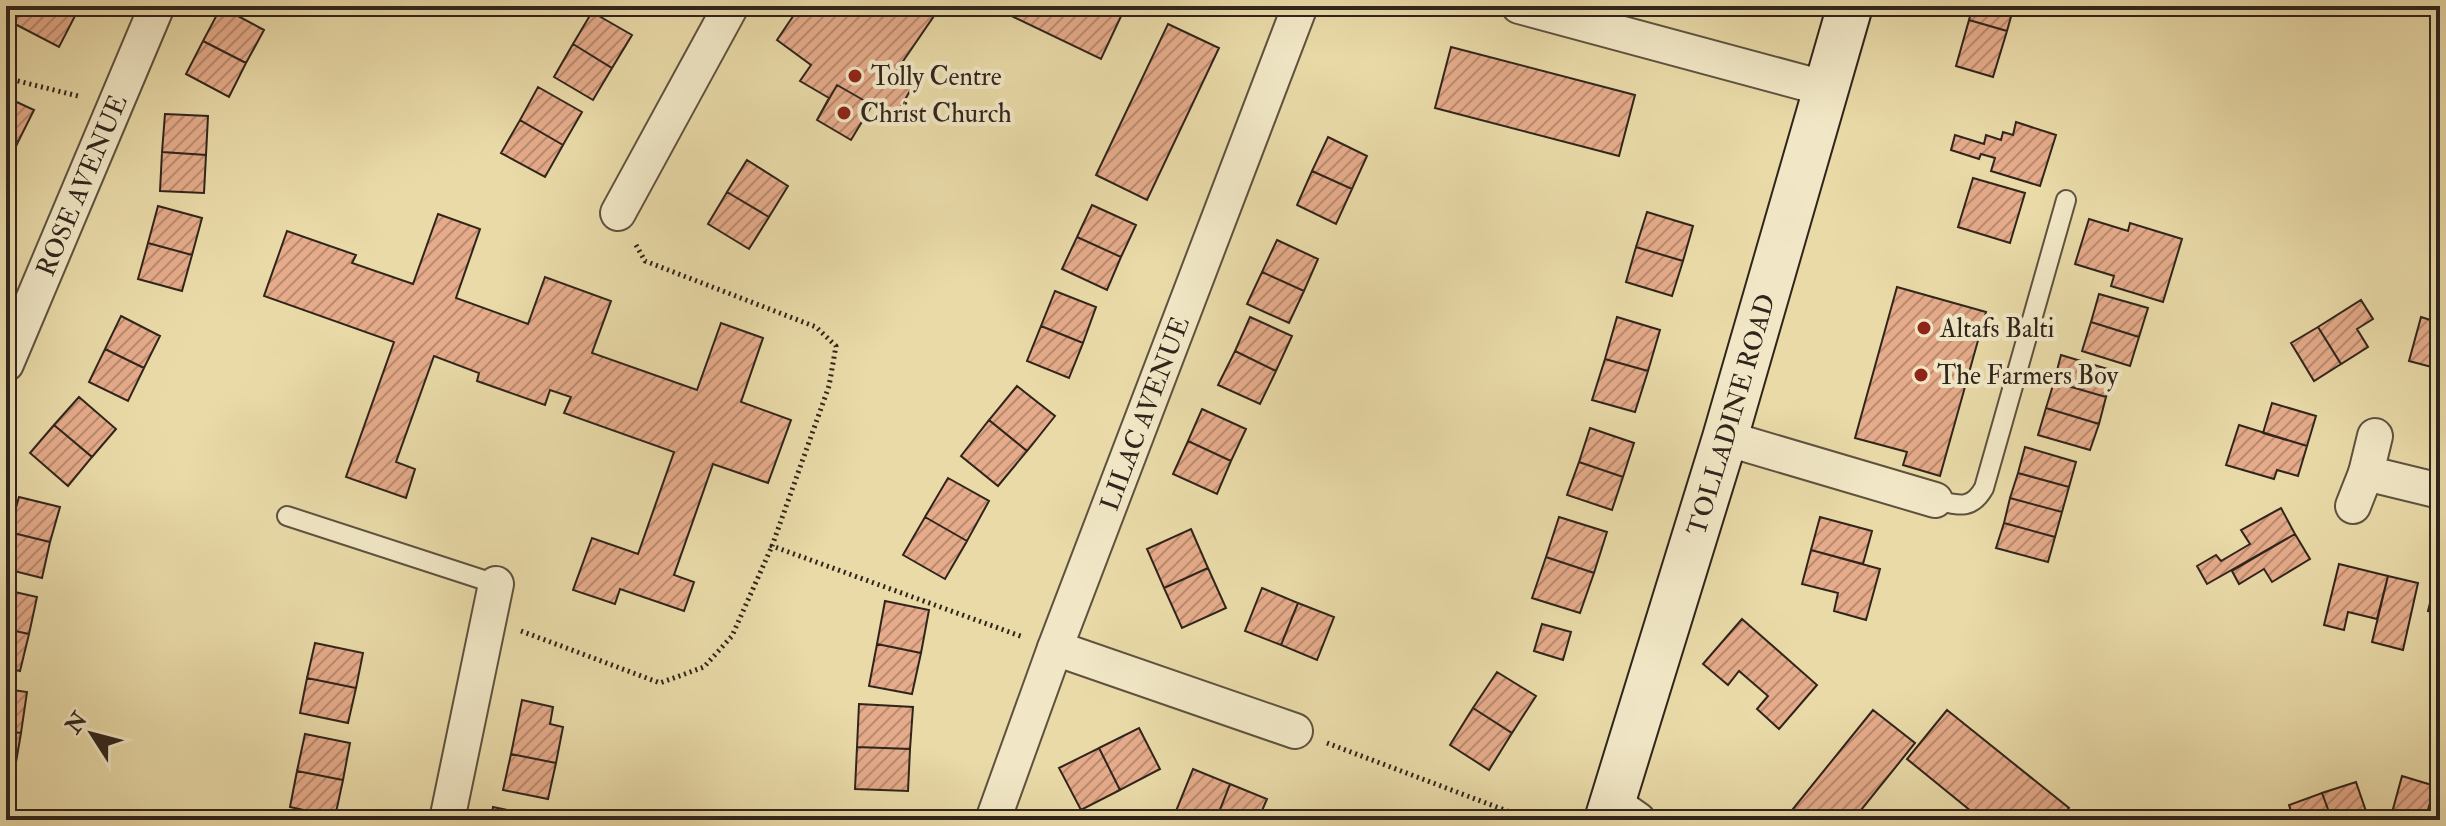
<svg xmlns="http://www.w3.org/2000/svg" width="2446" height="826" font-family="'IM FELL Double Pica',serif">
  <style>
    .building { fill: url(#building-hatch); stroke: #30251c; stroke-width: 2 }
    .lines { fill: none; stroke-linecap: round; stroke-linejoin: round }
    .lane-casing { stroke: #5e523f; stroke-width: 22 }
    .street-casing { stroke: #5e523f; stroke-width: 38 }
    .secondary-casing { stroke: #30251c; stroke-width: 48 }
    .path { stroke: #30251c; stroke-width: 5; stroke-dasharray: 2 4; stroke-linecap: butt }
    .lane { stroke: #f1e7c6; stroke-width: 18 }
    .street { stroke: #f1e7c6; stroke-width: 34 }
    .secondary { stroke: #f1e7c6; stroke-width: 44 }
    .poi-dot { fill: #8f2418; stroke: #f1e7c6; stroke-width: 3 }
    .labels { text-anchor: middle; stroke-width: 8; stroke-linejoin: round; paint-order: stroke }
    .poi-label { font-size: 26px; fill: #30251c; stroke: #f1e7c6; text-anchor: start }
    .street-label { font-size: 26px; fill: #30251c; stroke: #f1e7c6 }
  </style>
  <defs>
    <pattern id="building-hatch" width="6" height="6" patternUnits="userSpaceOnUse" patternTransform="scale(2)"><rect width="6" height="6" fill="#e5ab8a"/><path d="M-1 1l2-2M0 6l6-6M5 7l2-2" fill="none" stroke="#ba8b70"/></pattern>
  </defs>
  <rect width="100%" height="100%" fill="#e9daa8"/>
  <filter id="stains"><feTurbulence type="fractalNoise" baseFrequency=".0025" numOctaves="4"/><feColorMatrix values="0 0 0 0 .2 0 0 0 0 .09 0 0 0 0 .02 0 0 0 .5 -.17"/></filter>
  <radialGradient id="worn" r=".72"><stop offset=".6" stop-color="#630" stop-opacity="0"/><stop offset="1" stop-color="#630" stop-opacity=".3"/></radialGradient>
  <path class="building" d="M23,6H60L76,14L59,47L13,23Z
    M800,6H924L936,13L897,70L915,82L894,119L872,105L851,140L817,120L829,98L800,81L811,65L777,40Z
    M999,6H1109L1123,12L1101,59L997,9Z
    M1973,6H2014L2007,31L1969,20Z
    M221,7L264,30L246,63L203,41Z
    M592,12L632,35L612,68L573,44Z
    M1969,20L2007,31L1993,77L1956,66Z
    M1168,24L1219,48L1147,200L1096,175Z
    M203,41L246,63L229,97L186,74Z
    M573,44L612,68L593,100L554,77Z
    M1451,47L1635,95L1619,156L1435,108Z
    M837,85L872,105L851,140L817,120Z
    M538,87L582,112L563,145L520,120Z
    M6,97L34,110L18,142L6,136Z
    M165,114L208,116L206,155L162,152Z
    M520,120L563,145L545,177L501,153Z
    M2016,122L2056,135L2040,186L1991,171L1995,158L1981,154L1979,159L1951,150L1955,135L1984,144L1986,135L2001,140L2003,132L2013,135Z
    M6,136L18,142L6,168Z
    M1328,137L1367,156L1352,189L1312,171Z
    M162,152L206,155L204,193L160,191Z
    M747,160L788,186L769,217L727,192Z
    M1312,171L1352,189L1336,224L1297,205Z
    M1973,178L2025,193L2010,243L1958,227Z
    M727,192L769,217L749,249L708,224Z
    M1092,205L1136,225L1121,257L1077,237Z
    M158,206L202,218L192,255L148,243Z
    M1647,212L1693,226L1683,261L1636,247Z
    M438,214L480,229L456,298L528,324L545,277L611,301L592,353L697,390L721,323L763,338L741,402L791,420L768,483L713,464L674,575L694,582L684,611L620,589L615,604L573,590L592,538L638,554L674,452L564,413L571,397L550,390L545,405L477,381L479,373L434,356L396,462L415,469L406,498L346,477L394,342L264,296L287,231L356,255L352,263L413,284Z
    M2089,219L2128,231L2130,223L2182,239L2163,302L2111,286L2114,276L2075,264Z
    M1077,237L1121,257L1107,290L1062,269Z
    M1277,240L1318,259L1304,291L1262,272Z
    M148,243L192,255L182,291L138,279Z
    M1636,247L1683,261L1672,296L1626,282Z
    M1262,272L1304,291L1289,323L1247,304Z
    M1897,287L1986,312L1940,476L1903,465L1907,452L1855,438Z
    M1055,291L1096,307L1083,343L1041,326Z
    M2099,294L2148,308L2139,337L2091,322Z
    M2361,300L2373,319L2357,329L2368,347L2341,364L2318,327Z
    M121,316L160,336L144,368L105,349Z
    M1250,317L1292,336L1276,371L1235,351Z
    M1617,317L1660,330L1648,371L1605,359Z
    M2421,317L2440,323L2439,369L2409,361Z
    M2091,322L2139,337L2130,366L2082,351Z
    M1041,326L1083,343L1069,378L1027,361Z
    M2318,327L2341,364L2314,381L2291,343Z
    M105,349L144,368L128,401L89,382Z
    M1235,351L1276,371L1260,404L1218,385Z
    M2061,355L2114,371L2106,397L2054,382Z
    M1605,359L1648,371L1635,412L1592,400Z
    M2054,382L2106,397L2099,424L2046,408Z
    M1017,386L1055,416L1027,451L989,420Z
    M79,397L116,429L92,457L54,425Z
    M2272,403L2316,416L2307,446L2263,433Z
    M2046,408L2099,424L2090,450L2038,435Z
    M1202,409L1246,429L1231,461L1188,441Z
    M989,420L1027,451L998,486L961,456Z
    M54,425L92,457L68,486L30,453Z
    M2239,425L2307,446L2298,476L2277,470L2274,479L2226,465Z
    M1590,428L1634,443L1623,477L1579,462Z
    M1188,441L1231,461L1217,494L1173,474Z
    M2025,447L2076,462L2069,487L2018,473Z
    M1579,462L1623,477L1612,510L1567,495Z
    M2018,473L2069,487L2062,512L2010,498Z
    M948,478L989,501L967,541L925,517Z
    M19,497L60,507L50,542L9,532Z
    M2010,498L2062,512L2055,537L2004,523Z
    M2281,508L2295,534L2207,584L2197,566L2216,555L2221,561L2250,544L2241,530Z
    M925,517L967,541L945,579L903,555Z
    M1559,517L1607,532L1594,573L1546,557Z
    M1820,517L1872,531L1863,564L1811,550Z
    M2004,523L2055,537L2048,562L1996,548Z
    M1191,529L1208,568L1164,588L1147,549Z
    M9,532L50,542L42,578L6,569Z
    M2295,534L2310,559L2272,582L2264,569L2239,584L2232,571Z
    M1811,550L1880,569L1866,620L1834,611L1838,593L1802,584Z
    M1546,557L1594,573L1580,613L1532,598Z
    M2440,563V630L2431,627L2435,613L2428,611Z
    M2339,564L2388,576L2377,619L2348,612L2344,630L2324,625Z
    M1208,568L1226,608L1182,628L1164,588Z
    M2388,576L2418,583L2403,650L2372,642Z
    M1262,588L1298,603L1281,645L1245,631Z
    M6,590L37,597L29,634L6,629Z
    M885,601L929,610L921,653L877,644Z
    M1298,603L1334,617L1317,660L1281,645Z
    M1742,619L1817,685L1779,729L1757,709L1768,696L1739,671L1728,685L1703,664Z
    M1542,624L1571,632L1563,660L1534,651Z
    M6,629L29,634L20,671L6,668Z
    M315,643L363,653L356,688L307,678Z
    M877,644L921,653L912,694L869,686Z
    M1497,672L1536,696L1512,733L1473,708Z
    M307,678L356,688L348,723L300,713Z
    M6,689L27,692L21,733L6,731Z
    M522,700L553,707L550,724L563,727L556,763L511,754Z
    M859,704L913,707L910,749L857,747Z
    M1473,708L1512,733L1489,770L1450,745Z
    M1873,710L1915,743L1853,820H1784Z
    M1947,710L2069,808L2059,820H1982L1907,759Z
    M1139,728L1160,769L1120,790L1099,748Z
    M6,731L21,733L14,774L6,773Z
    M305,734L350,743L343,780L297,771Z
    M857,747L910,749L908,791L855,789Z
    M1099,748L1120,790L1081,810L1059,768Z
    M511,754L556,763L548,799L503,790Z
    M1193,769L1230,784L1216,820H1198L1176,811Z
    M297,771L343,780L335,817L290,807Z
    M2402,776L2435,786L2425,820H2390Z
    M2356,782L2369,820H2332L2322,793Z
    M1230,784L1267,799L1258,820H1216Z
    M2435,786L2440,787V820H2425Z
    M2322,793L2332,820H2294L2289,805Z
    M493,807L535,816L534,820H491Z"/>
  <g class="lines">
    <defs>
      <path id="lane" d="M1935,500C1958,505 1971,511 1984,488L2066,200
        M287,516L496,584"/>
      <g id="street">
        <path d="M1519,6L1827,89"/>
        <path d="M618,213L731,6"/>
        <path id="s1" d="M6,364L157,6"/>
        <path d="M2375,436L2366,473L2440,491"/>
        <path d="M1725,438L1935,500"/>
        <path d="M2353,506L2366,473"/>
        <path d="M1055,648L1295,731"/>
        <path d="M1614,803L1638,820"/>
        <path d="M447,820L496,584"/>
        <path id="s2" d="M993,820L1055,648L1300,6"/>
      </g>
      <g id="secondary">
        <path id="s3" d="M1607,820L1725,438L1850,6"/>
      </g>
    </defs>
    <use href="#lane" class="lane-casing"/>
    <use href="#street" class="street-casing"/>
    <use href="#secondary" class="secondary-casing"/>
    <path class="path" d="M6,78L78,96
      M636,245L645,261L816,327L836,346L829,386L772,546L1023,637
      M521,631L660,683L704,667L732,636L772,546
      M1327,743L1531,820
      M1857,814L1865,820
      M1960,820L1969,810"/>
    <use href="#lane" class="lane"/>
    <use href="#street" class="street"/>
    <use href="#secondary" class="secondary"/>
  </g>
  <g class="poi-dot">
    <circle cx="855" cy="76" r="8"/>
    <circle cx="844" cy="113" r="8"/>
    <circle cx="1924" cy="328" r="8"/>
    <circle cx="1921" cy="375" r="8"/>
  </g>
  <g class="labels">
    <g class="poi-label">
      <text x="871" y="85">Tolly Centre</text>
      <text x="860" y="122">Christ Church</text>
      <text x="1940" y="337">Altafs Balti</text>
      <text x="1937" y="384">The Farmers Boy</text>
    </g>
    <g class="street-label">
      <text dy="9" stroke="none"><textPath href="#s1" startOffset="194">ROSE AVENUE</textPath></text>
      <text dy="9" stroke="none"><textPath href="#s2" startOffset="434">LILAC AVENUE</textPath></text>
      <text dy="9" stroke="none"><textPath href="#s3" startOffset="424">TOLLADINE ROAD</textPath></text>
    </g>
  </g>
  <rect width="2446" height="826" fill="none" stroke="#e9daa8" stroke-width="32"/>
  <rect x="8" y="8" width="2430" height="810" fill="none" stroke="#30251c" stroke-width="4"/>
  <rect x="16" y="16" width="2414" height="794" fill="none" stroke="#30251c" stroke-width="2"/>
  <g transform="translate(92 734) rotate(306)" stroke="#f1e7c6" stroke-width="6" paint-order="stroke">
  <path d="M0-6L14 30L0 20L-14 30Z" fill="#30251c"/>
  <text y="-12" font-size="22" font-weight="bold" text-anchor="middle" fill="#30251c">N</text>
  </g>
  <rect width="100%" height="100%" filter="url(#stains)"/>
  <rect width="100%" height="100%" fill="url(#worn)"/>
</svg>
